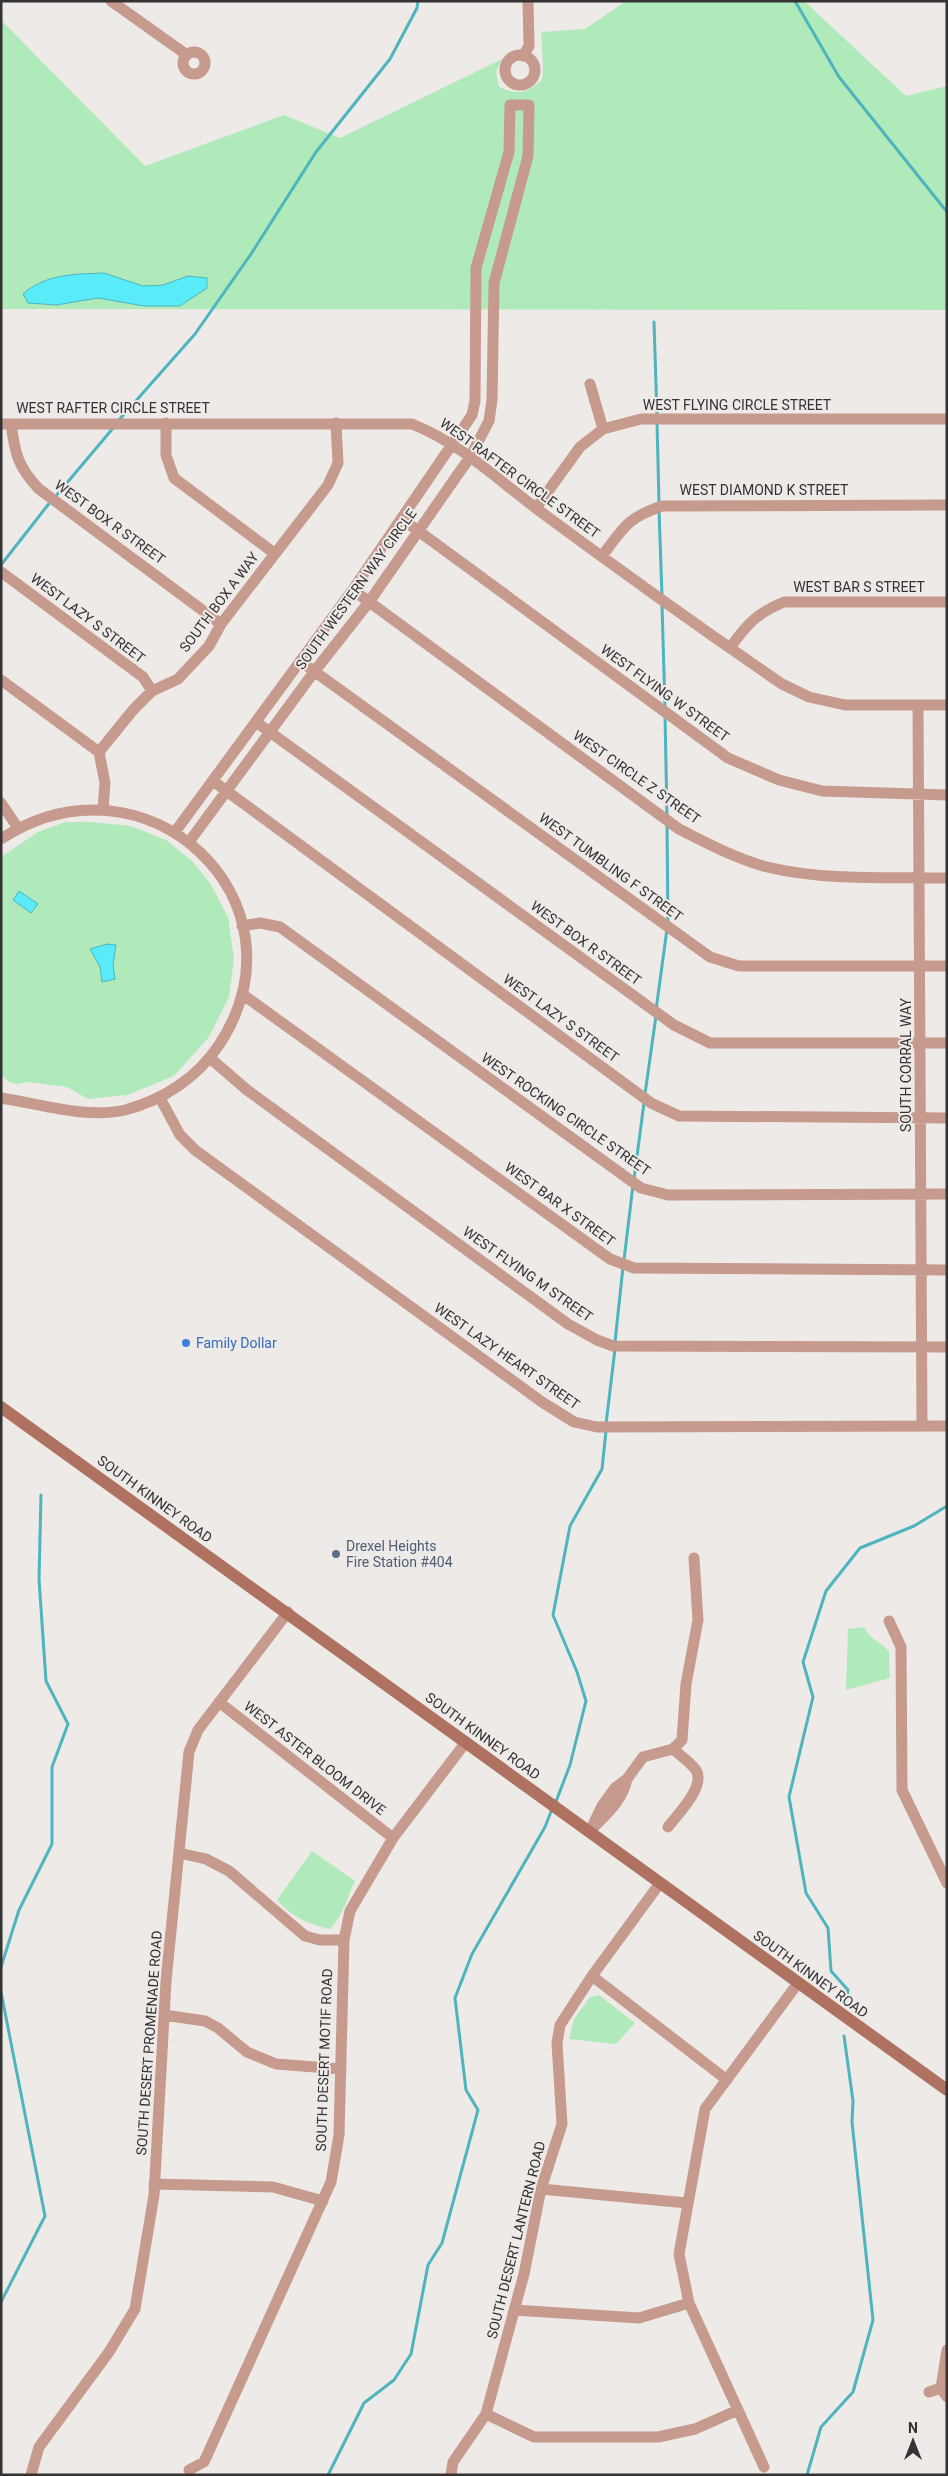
<svg xmlns="http://www.w3.org/2000/svg" width="948" height="2476" font-family="Roboto,sans-serif">
  <style>
    .green { fill: #b0eabb }
    .water { fill: #59ebf8; stroke: #4eb4bd }
    .lines { fill: none; stroke-linecap: round; stroke-linejoin: round }
    .stream { stroke: #4eb4bd; stroke-width: 3 }
    .minor { stroke: #c69a8d; stroke-width: 11 }
    .secondary { stroke: #b07260; stroke-width: 12 }
    .shop-dot { fill: #3f7fe0; stroke: #edeae8; stroke-width: 2 }
    .service-dot { fill: #5c6f8a; stroke: #edeae8; stroke-width: 2 }
    .labels { text-anchor: middle; stroke-width: 4; stroke-linejoin: round; paint-order: stroke }
    .street-label { font-size: 14px; fill: #343232; stroke: #edeae8 }
    .shop-label { font-size: 14px; fill: #366cbe; stroke: #edeae8; text-anchor: start }
    .service-label { font-size: 14px; fill: #4e5e75; stroke: #edeae8; text-anchor: start }
  </style>
  <rect width="100%" height="100%" fill="#edeae8"/>
  <path class="green" d="M626,1H804L906,96L947,86V310L1,309V20L145,166L284,115L340,138L502,59L496,72L499,87C519,95 525,94 542,80L543,66L541,32L585,29Z
    M65,822H91L131,826L166,840L192,861L210,883L228,917L234,959L229,997L209,1037L174,1076L127,1095L88,1099L67,1087L28,1082L17,1084L9,1082L1,1074V857L38,832Z
    M864,1627C870,1639 880,1642 889,1651L890,1678L846,1690L848,1629Z
    M312,1851L355,1881C347,1897 343,1916 330,1929C306,1923 294,1918 277,1900Z
    M599,1995L635,2023L616,2044L569,2039L574,2019L590,1997Z"/>
  <path class="water" d="M104,273L143,286L163,285L188,276L207,278V288L180,306H144L98,298L56,305L28,303L23,294C45,274 75,274 104,273Z
    M19,891L38,904L31,913L13,900Z
    M107,944L116,945L113,965L115,979L102,982L100,967L90,949Z"/>
  <g class="lines">
    <path class="stream" d="M795,1L839,77L947,212
      M654,322L657,416
      M119,420L195,334L251,254L316,152L390,59L417,8L418,1
      M657,422L659,503
      M55,497L114,427
      M659,510L662,596
      M1,565L51,501
      M662,605L665,708
      M665,715L667,816
      M667,825L668,923
      M656,1010L667,929
      M645,1094L656,1016
      M634,1179L644,1103
      M624,1260L633,1185
      M615,1342L623,1267
      M606,1424L615,1349
      M555,1804L570,1765L586,1701L577,1672L553,1615L570,1526L602,1469L606,1431
      M1,1967L19,1910L52,1844V1767L68,1724L46,1681L39,1579L41,1495
      M1,1992L45,2216L1,2302
      M847,1996L848,1990L831,1971L828,1928L806,1893L789,1797L813,1697L803,1662L826,1591L860,1548L914,1526L947,1506
      M328,2475L364,2403L394,2380L411,2354L428,2265L442,2243L478,2110L466,2090L455,1998L472,1954L545,1827L552,1809
      M807,2475L821,2427L853,2392L873,2320L852,2122L853,2101L844,2036"/>
    <path class="minor" d="M111,1L187,55
      M183 63a11 11 0 1 1 22 0a11 11 0 1 1-22 0Z
      M505 70a15 15 0 1 1 30 0a15 15 0 1 1-30 0Z
      M523,56L529,46L528,1
      M590,384L603,429
      M166,423V455L174,478L274,553
      M1,424H412C460,443 497,479 537,509C618,569 699,627 782,684L809,697L845,705H947
      M11,424C15,454 18,467 39,489L221,624
      M536,508L580,447L603,429L641,419H947
      M402,519L728,758L779,780L822,791L947,795
      M602,556C624,527 627,518 662,506L947,505
      M1,572L143,677L152,691
      M353,590L679,829C707,843 736,859 767,867C825,881 888,877 947,878
      M730,648C746,625 757,613 784,602H947
      M300,661L710,957L739,966H947
      M1,680L99,752
      M918,705L922,1425
      M256,722L674,1025L710,1043H947
      M213,781L651,1103L679,1116L947,1118
      M1,803L18,828
      M103,809L105,783L99,752L133,710L152,691L178,679L209,646L221,624L328,485L338,463L336,423
      M175,832L354,588L472,415L475,401L476,268L509,152L510,105H529L528,156L494,283L492,400L489,421L470,457L369,602L314,672L189,842
      M1,839C146,744 314,901 219,1045C197,1078 163,1100 125,1110C85,1119 41,1104 1,1098
      M242,926L260,923L280,927L641,1188L668,1195L947,1194
      M242,994L610,1259L634,1268L947,1270
      M210,1058L247,1090L568,1324L597,1340L613,1346L947,1347
      M160,1098L180,1135L195,1150L542,1402L574,1422L597,1427L947,1426
      M889,1621L901,1647L902,1790L947,1883
      M219,1702L393,1838
      M595,1826C609,1812 623,1799 627,1779
      M668,1827C678,1814 706,1786 696,1770C690,1762 680,1755 673,1749
      M590,1831L602,1806L615,1788L627,1779L643,1757L673,1749L682,1740L686,1684L698,1620L694,1558
      M179,1853L206,1859L229,1871L305,1936L320,1940H344
      M592,1976L727,2080
      M164,2015L205,2021L218,2028L247,2052L276,2064L341,2069
      M154,2184L273,2187L323,2201
      M541,2189L687,2203
      M514,2310L639,2318L689,2303
      M947,2350L941,2388L947,2397
      M929,2392L941,2388
      M486,2414L534,2437H658L695,2429L738,2410
      M764,2467L689,2303L679,2254L705,2109L798,1983
      M189,2470L204,2462L331,2182L339,2135L344,1940L350,1911L393,1838L466,1742
      M31,2475L39,2447L109,2352L135,2309L154,2195L166,1981L189,1752L198,1730L288,1612
      M451,2475L453,2462L486,2414L524,2274L541,2189L562,2124L557,2043L560,2025L592,1976L660,1883"/>
    <path class="secondary" d="M1,1407L947,2090"/>
  </g>
  <circle class="shop-dot" cx="186" cy="1343" r="5"/>
  <circle class="service-dot" cx="336" cy="1554" r="5"/>
  <g class="labels">
    <g class="street-label">
      <text x="737" y="410">WEST FLYING CIRCLE STREET</text>
      <text x="113" y="413">WEST RAFTER CIRCLE STREET</text>
      <text transform="translate(520 478) rotate(36)" y="5">WEST RAFTER CIRCLE STREET</text>
      <text x="764" y="495">WEST DIAMOND K STREET</text>
      <text transform="translate(110 522) rotate(36)" y="5">WEST BOX R STREET</text>
      <text x="859" y="592">WEST BAR S STREET</text>
      <text transform="translate(356 589) rotate(-54)" y="5">SOUTH WESTERN WAY CIRCLE</text>
      <text transform="translate(219 602) rotate(-53)" y="5">SOUTH BOX A WAY</text>
      <text transform="translate(88 618) rotate(37)" y="5">WEST LAZY S STREET</text>
      <text transform="translate(665 693) rotate(36)" y="5">WEST FLYING W STREET</text>
      <text transform="translate(637 777) rotate(35)" y="5">WEST CIRCLE Z STREET</text>
      <text transform="translate(611 867) rotate(36)" y="5">WEST TUMBLING F STREET</text>
      <text transform="translate(586 943) rotate(36)" y="5">WEST BOX R STREET</text>
      <text transform="translate(561 1018) rotate(36)" y="5">WEST LAZY S STREET</text>
      <text transform="translate(906 1065) rotate(-90)" y="5">SOUTH CORRAL WAY</text>
      <text transform="translate(566 1114) rotate(35)" y="5">WEST ROCKING CIRCLE STREET</text>
      <text transform="translate(560 1204) rotate(36)" y="5">WEST BAR X STREET</text>
      <text transform="translate(528 1274) rotate(35)" y="5">WEST FLYING M STREET</text>
      <text transform="translate(507 1356) rotate(35)" y="5">WEST LAZY HEART STREET</text>
      <text transform="translate(155 1499) rotate(36)" y="5">SOUTH KINNEY ROAD</text>
      <text transform="translate(483 1736) rotate(36)" y="5">SOUTH KINNEY ROAD</text>
      <text transform="translate(315 1758) rotate(38)" y="5">WEST ASTER BLOOM DRIVE</text>
      <text transform="translate(811 1974) rotate(36)" y="5">SOUTH KINNEY ROAD</text>
      <text transform="translate(149 2043) rotate(-86)" y="5">SOUTH DESERT PROMENADE ROAD</text>
      <text transform="translate(324 2060) rotate(-88)" y="5">SOUTH DESERT MOTIF ROAD</text>
      <text transform="translate(516 2240) rotate(-76)" y="5">SOUTH DESERT LANTERN ROAD</text>
    </g>
    <g class="shop-label">
      <text x="196" y="1348">Family Dollar</text>
    </g>
    <g class="service-label">
      <text x="346" y="1551">Drexel Heights<tspan x="346" dy="16">Fire Station #404</tspan></text>
    </g>
  </g>
  <rect width="948" height="2476" fill="none" stroke="#343232" stroke-width="5"/>
  <g transform="translate(913 2441)" stroke="#edeae8" stroke-width="4" paint-order="stroke">
  <path d="M0-4L9 19L0 12L-9 19Z" fill="#343232"/>
  <text y="-8" font-size="14" font-weight="bold" text-anchor="middle" fill="#343232">N</text>
  </g>
</svg>
